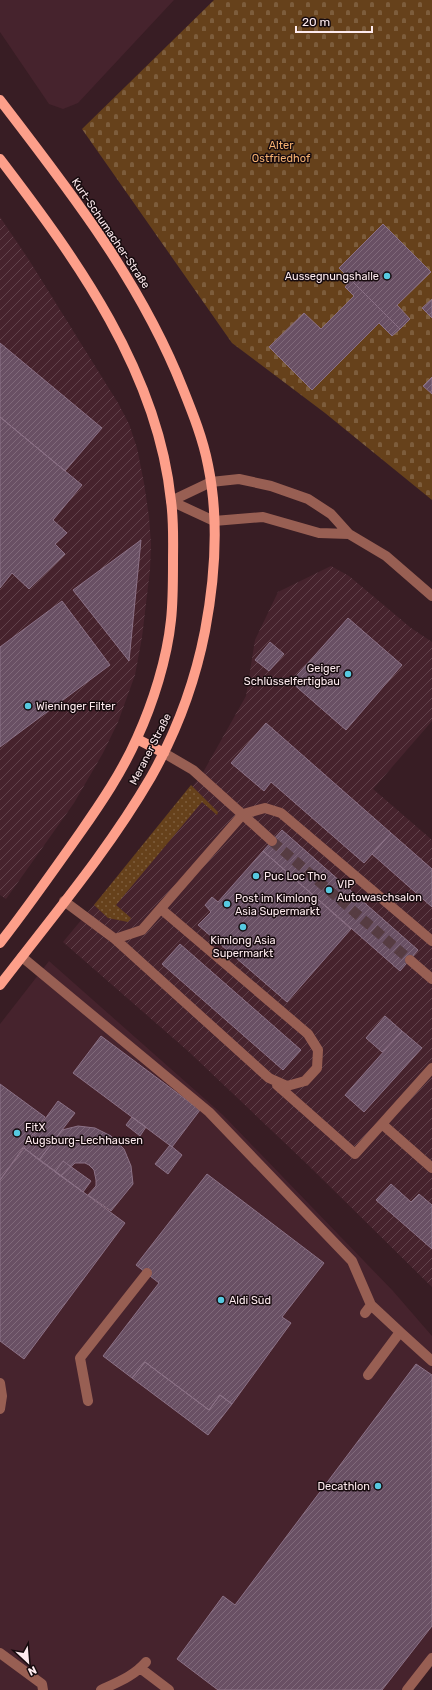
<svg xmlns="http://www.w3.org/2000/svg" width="432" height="1690" font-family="Rubik,sans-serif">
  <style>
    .built { fill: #46232d }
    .industrial { fill: url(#industrial-furrows) }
    .grass { fill: url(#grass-dots) }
    .cemetery { fill: url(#cemetery-stones) }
    .building { fill: url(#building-hatch); stroke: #8c7287 }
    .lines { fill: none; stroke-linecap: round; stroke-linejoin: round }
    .minor-tunnel { stroke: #563c42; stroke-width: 10; stroke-dasharray: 10 5; stroke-linecap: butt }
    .minor { stroke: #985f53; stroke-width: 10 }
    .major { stroke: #fd9f8a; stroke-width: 10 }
    .poi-dot { fill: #56c9e0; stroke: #170b0e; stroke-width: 1.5 }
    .labels { text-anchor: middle; stroke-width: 3; stroke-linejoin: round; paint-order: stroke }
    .park-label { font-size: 11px; fill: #f5b171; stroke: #170b0e }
    .street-label { font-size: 11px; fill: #feebef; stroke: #170b0e }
    .poi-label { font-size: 11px; fill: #feebef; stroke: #170b0e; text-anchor: start }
  </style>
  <defs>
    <pattern id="industrial-furrows" width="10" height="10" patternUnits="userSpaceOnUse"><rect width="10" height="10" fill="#46232d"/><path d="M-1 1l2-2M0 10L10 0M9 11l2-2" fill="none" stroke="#62434c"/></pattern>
    <pattern id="grass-dots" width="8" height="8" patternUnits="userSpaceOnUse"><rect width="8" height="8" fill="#66411b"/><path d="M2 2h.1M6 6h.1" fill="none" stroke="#7d5d3c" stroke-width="1.8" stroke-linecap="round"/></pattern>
    <pattern id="cemetery-stones" width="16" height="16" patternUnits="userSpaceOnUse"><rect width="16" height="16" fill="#66411b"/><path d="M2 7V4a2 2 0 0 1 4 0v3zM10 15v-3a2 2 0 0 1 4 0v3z" fill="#7d5d3c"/></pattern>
    <pattern id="building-hatch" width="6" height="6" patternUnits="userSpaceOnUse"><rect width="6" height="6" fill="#695064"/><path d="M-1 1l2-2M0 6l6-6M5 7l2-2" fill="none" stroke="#80697a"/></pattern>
  </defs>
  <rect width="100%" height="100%" fill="#381d24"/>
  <path class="built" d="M0,0H174L78,103L63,109L49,104L0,32Z
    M49,961L223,1115L393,1291L432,1336V1661L408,1690H0V1024Z"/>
  <path class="industrial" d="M0,217L29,260L118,403L129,424L137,448L144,483L149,517L151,544L150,570L142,637L135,675L118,722L103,753L74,803L6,899L0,895Z
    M331,566L349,576L411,628L432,642V721L373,789L432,840V1287L306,1163L188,1051L63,942L201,776L246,696L255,640L278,592Z"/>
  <path class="grass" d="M191,785L218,812L217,815L202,802L116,905L131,918L128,922L108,918L94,905Z"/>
  <path class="cemetery" d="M214,0H432V500L325,413L232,343L82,129Z"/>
  <path class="building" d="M383,224L431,272L397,305L410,319L400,329L339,268Z
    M351,280L400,329L392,336L379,323L312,390L269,347L304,313L321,329L354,296L345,287Z
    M432,299V318L422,308Z
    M0,343L102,428L65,471L0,417Z
    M432,377V394L423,386Z
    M0,417L82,485L53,520L67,533L55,544L65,554L29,589L12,573L0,588Z
    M141,540L129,661L73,590Z
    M62,601L110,665L0,747V647Z
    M348,618L402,665L346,730L291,682Z
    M270,642L284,654L269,671L255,660Z
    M266,723L391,833L364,863L271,782L264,791L231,763Z
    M282,830L418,950L400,971L263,851Z
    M391,833L432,869V907L372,854Z
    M263,851L351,929L287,1002L198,925L211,912L205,905L212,897L218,902Z
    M180,944L301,1050L283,1070L162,964Z
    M385,1016L402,1031L382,1052L366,1038Z
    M402,1031L422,1048L364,1112L345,1095Z
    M101,1036L200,1110L172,1147L73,1073Z
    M0,1084L45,1117L0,1180Z
    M58,1101L75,1113L39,1160L24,1148Z
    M132,1117L146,1127L140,1136L126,1125Z
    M78,1126L95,1128L111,1136L124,1149L131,1166L133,1184L111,1211L88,1195L96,1186V1180L94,1170L89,1165L85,1163H75L61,1176L39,1160L62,1130Z
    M170,1145L182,1155L168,1174L155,1164Z
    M24,1148L125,1223L24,1359L0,1341V1180Z
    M63,1161L91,1181L83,1192L55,1172Z
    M207,1174L324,1263L282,1317L291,1323L232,1404L220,1395L209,1410L145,1362L132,1378L103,1356L159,1283L136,1265Z
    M391,1184L411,1202L419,1194L432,1205V1249L376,1200Z
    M145,1362L209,1410L220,1395L232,1404L208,1435L132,1378Z
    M416,1364L432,1375V1626L382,1690H218L177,1659L223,1596L235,1605Z"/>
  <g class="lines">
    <path class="minor-tunnel" d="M272,841L410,960"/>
    <path class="minor" d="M171,501L211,482L239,479L271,486L308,499L331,514L349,534L386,556L432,596
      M171,501L214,521L263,517L319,533L349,534
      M164,753L193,770L272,841
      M64,901L115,939L142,930L243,814L265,808L281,813L432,941
      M115,939L269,1078L287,1086L305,1081L317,1068L318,1050L308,1034L161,909
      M22,957L209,1112L352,1261L371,1305
      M410,960L432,979
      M277,1085L355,1154L432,1068
      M382,1124L432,1168
      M365,1313L371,1305L400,1332L368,1375
      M400,1332L432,1361
      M0,1383L2,1396L0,1409
      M88,1401L80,1358L147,1273
      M0,1653L42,1684L43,1690
      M140,1668L169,1690
      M101,1690C118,1682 134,1676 146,1662
      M407,1690L432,1658"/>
    <path class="major" d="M0,100C70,191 141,282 183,389C193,414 203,439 208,465C219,518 215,578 205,631C195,682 177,731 151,777C108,851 52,917 0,985
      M0,159C77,260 158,372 171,501C174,522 173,543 173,563C173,582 173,602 171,620C167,659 153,703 137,738C122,772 101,803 80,833C54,870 28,907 0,943
      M137,739L164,753"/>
  </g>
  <g class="poi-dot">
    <circle cx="387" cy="276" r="4"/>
    <circle cx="348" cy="674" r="4"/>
    <circle cx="28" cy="706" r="4"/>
    <circle cx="256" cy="876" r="4"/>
    <circle cx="329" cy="890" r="4"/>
    <circle cx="227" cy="904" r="4"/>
    <circle cx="243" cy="927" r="4"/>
    <circle cx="17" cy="1133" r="4"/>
    <circle cx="221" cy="1300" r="4"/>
    <circle cx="378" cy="1486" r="4"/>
  </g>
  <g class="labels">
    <g class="park-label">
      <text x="281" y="149">Alter<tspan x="281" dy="13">Ostfriedhof</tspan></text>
    </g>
    <g class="street-label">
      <text transform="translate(111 233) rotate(56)" y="4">Kurt-Schumacher-Straße</text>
      <text transform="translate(150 749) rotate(-63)" y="4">Meraner Straße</text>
    </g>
    <g class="poi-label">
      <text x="379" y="280" text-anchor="end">Aussegnungshalle</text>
      <text x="340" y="672" text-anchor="end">Geiger<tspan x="340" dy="13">Schlüsselfertigbau</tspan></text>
      <text x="36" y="710">Wieninger Filter</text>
      <text x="264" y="880">Puc Loc Tho</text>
      <text x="337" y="888">VIP<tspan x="337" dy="13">Autowaschsalon</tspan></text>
      <text x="235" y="902">Post im Kimlong<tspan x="235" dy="13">Asia Supermarkt</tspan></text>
      <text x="243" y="944" text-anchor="middle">Kimlong Asia<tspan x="243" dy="13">Supermarkt</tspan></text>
      <text x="25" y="1131">FitX<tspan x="25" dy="13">Augsburg-Lechhausen</tspan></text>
      <text x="229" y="1304">Aldi Süd</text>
      <text x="370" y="1490" text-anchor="end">Decathlon</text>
    </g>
  </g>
  <g transform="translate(28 1662) rotate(154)" stroke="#170b0e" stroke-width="3" paint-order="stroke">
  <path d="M0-3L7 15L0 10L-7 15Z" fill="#feebef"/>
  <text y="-6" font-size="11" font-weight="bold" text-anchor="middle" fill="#feebef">N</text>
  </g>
  <path d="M296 26v6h76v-6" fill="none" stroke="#feebef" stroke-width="2"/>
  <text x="302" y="26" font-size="12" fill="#feebef" stroke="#170b0e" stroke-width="3" paint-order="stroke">20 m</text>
</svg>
